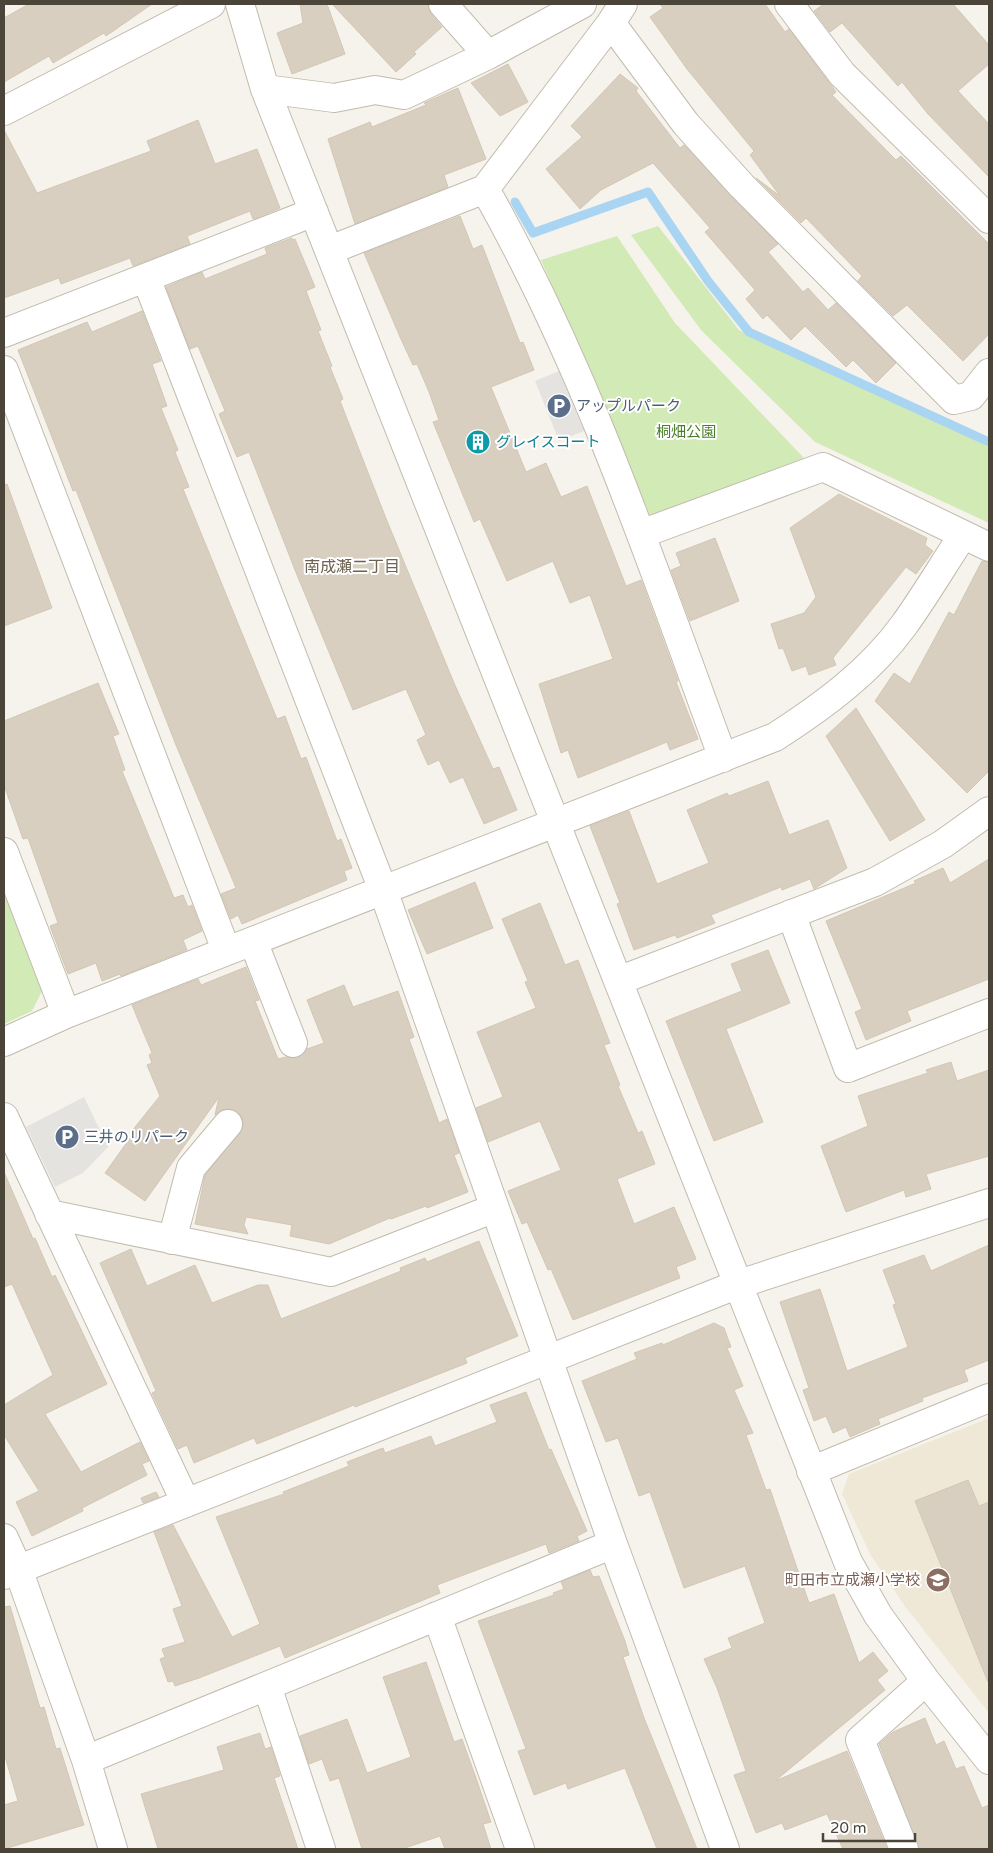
<svg xmlns="http://www.w3.org/2000/svg" width="993" height="1853" font-family="'Varela Round','Noto Sans JP',sans-serif">
  <style>
    .education { fill: #efe8d6 }
    .green { fill: #d2eab5 }
    .parking { fill: #e5e3e0 }
    .lines { fill: none; stroke-linecap: round; stroke-linejoin: round }
    .stream { stroke: #a9d4f2; stroke-width: 9 }
    .building { fill: #d8cfc1; stroke: #d3c7b4 }
    .minor-casing { stroke: #c2bbae; stroke-width: 30 }
    .minor { stroke: #fff; stroke-width: 28 }
    .labels { text-anchor: middle; stroke-width: 4; stroke-linejoin: round; paint-order: stroke }
    .service-label { font-size: 15px; fill: #4e5e75; stroke: #fff; text-anchor: start }
    .park-label { font-size: 15px; fill: #4a7f2a; stroke: #fff }
    .culture-label { font-size: 15px; fill: #0d838f; stroke: #fff; text-anchor: start }
    .education-label { font-size: 15px; fill: #785e54; stroke: #fff; text-anchor: end }
    .neighbourhood-label { font-size: 16px; fill: #6e6250; stroke: #fff }
  </style>
  <rect width="100%" height="100%" fill="#f6f3ec"/>
  <path class="education" d="M989,1418V1713L904,1605L870,1554L842,1494L849,1474Z"/>
  <path class="green" d="M658,226L739,330L941,423L989,447V523L815,442L701,330L631,235Z
    M617,236L675,323L804,458L651,518L541,260Z
    M4,883L44,987L32,1011L4,1024Z"/>
  <path class="parking" d="M559,371L584,431L559,441L535,381Z
    M84,1097L108,1147L83,1173L55,1187L26,1127Z"/>
  <g class="lines">
    <path class="stream" d="M515,202L533,233L648,192L708,281L749,332L989,442"/>
  </g>
  <path class="building" d="M29,4H152L106,36L104,33L53,63L49,56L4,82V18Z
    M300,4H327L345,54L292,74L277,33L303,23Z
    M332,4H428L431,14L442,27L414,52L416,54L396,72Z
    M660,4H765L785,32L789,29L836,92L832,95L896,160L901,156L989,244V334L963,361L907,305L893,316L858,281L862,276L806,218L801,223L756,178L780,196L750,155L754,151L687,69L650,17L663,8Z
    M824,4H953L989,45V64L958,91L989,124V177L928,114L902,82L898,86L842,23L830,32L814,11Z
    M508,64L528,102L500,116L471,83Z
    M620,74L638,88L636,91L680,148L684,145L778,244L768,252L803,292L808,288L828,310L836,303L896,363L876,383L853,360L846,367L805,326L791,340L767,315L763,319L746,299L755,290L705,232L710,228L653,163L601,190L580,209L546,169L582,137L571,126Z
    M458,88L486,159L444,175L448,187L355,224L328,139L370,122L372,127L426,105L424,103Z
    M198,120L215,164L257,149L280,208L253,219L250,211L187,236L190,244L133,266L130,258L61,284L59,278L4,298V130L37,193L151,151L147,141Z
    M460,216L473,249L482,245L520,343L523,342L534,370L491,387L526,472L546,463L561,497L587,486L626,586L641,580L678,681L676,682L698,739L670,750L667,742L578,778L568,750L561,753L539,684L613,659L590,595L570,603L553,561L507,581L480,519L474,522L433,422L439,420L429,392L417,364L413,365L400,337L364,253Z
    M292,238V240L295,239L315,287L306,291L321,330L318,331L332,366L330,367L343,399L340,401L387,521L454,683L493,769L499,767L517,810L484,824L463,777L450,783L439,760L428,765L417,740L426,735L406,689L353,710L295,570L249,452L237,457L219,414L225,411L198,346L190,349L166,287L202,272L205,279L267,254L265,248Z
    M142,311L161,361L152,364L167,406L161,408L178,450L175,452L189,487L183,489L277,719L285,716L301,759L306,757L337,841L341,839L352,868L344,871L347,880L242,924L238,915L231,919L221,894L236,888L176,745L76,490L73,491L18,350L87,322L92,332Z
    M7,484L52,608L4,626V485Z
    M839,494L927,538L925,545L933,551L916,574L906,567L833,658L836,665L809,675L806,666L792,671L783,648L779,649L771,624L804,613L816,597L790,528Z
    M715,538L739,601L690,621L671,570L681,566L676,553Z
    M982,561L989,562V771L967,793L875,701L894,673L910,684L949,612L954,615Z
    M98,683L119,734L113,736L125,770L122,771L157,856L174,898L183,895L188,907L192,905L202,931L183,940L187,950L121,976L120,974L102,981L96,963L68,974L50,926L58,923L28,838L23,839L4,785V721Z
    M856,708L925,820L890,841L826,736Z
    M768,781L789,835L828,820L847,868L814,889L810,879L782,890L781,887L711,915L715,923L677,938L675,935L634,950L617,904L620,903L590,826L629,811L657,884L709,863L687,810L727,793L729,796Z
    M989,859V979L907,1011L911,1021L866,1040L855,1012L862,1009L826,921L916,883L914,881L943,868L950,883Z
    M475,882L493,928L427,954L408,910Z
    M540,903L565,965L578,960L610,1043L604,1045L620,1085L618,1086L638,1133L642,1131L655,1164L617,1179L634,1224L674,1207L696,1259L676,1267L680,1278L573,1320L551,1269L548,1270L527,1222L522,1224L508,1191L561,1170L540,1121L488,1142L476,1108L503,1097L477,1032L536,1008L525,982L528,981L502,919Z
    M768,950L790,1003L726,1029L763,1122L714,1141L666,1021L742,991L731,964Z
    M246,967L259,1000L255,1001L278,1059L286,1057L298,1058L307,1049L324,1043L307,1000L344,985L353,1007L398,991L414,1037L409,1039L439,1123L447,1119L459,1153L454,1155L468,1192L427,1208L426,1206L391,1219L390,1218L329,1244L290,1236L292,1225L246,1217L244,1225L248,1234L195,1224L205,1175L243,1127L242,1118L238,1112L231,1109L222,1110L215,1115L219,1097L145,1201L105,1173L133,1134L131,1132L160,1096L147,1065L152,1063L149,1055L152,1053L132,1005L198,979L201,985Z
    M951,1062L957,1081L989,1070V1156L926,1174L931,1189L906,1197L904,1190L846,1212L821,1146L868,1126L858,1096L928,1073L926,1070Z
    M4,1172L33,1239L35,1238L52,1277L55,1275L107,1384L45,1414L81,1472L140,1442L149,1461L142,1464L147,1475L82,1508L83,1511L32,1536L16,1502L39,1491L4,1435V1405L53,1375L12,1284L4,1287Z
    M479,1241L518,1336L465,1358L467,1363L355,1407L354,1405L257,1444L254,1438L194,1463L187,1445L178,1449L152,1393L156,1391L100,1263L131,1249L147,1286L195,1265L212,1303L258,1285H268L281,1319L401,1271L400,1268L425,1258L427,1262Z
    M989,1245V1360L964,1370L968,1381L922,1398L923,1401L878,1419L880,1424L850,1437L846,1427L833,1433L826,1416L814,1421L803,1390L809,1388L780,1302L820,1289L847,1371L908,1347L893,1305L896,1304L883,1270L924,1255L931,1271Z
    M714,1323L724,1328L731,1347L727,1348L743,1386L734,1390L753,1433L746,1435L766,1490L770,1489L809,1603L834,1594L859,1663L873,1652L888,1671L877,1680L885,1690L775,1781L847,1751L887,1849H843L827,1814L785,1830L782,1823L756,1833L734,1775L746,1771L717,1688L704,1659L732,1648L728,1638L765,1623L745,1566L684,1588L650,1492L639,1496L618,1438L606,1442L582,1381L637,1359L634,1353L662,1343L663,1345Z
    M526,1392L549,1450L551,1449L587,1531L577,1536L579,1541L549,1553L546,1544L437,1585L440,1593L285,1658L280,1646L199,1678L175,1686L173,1681L168,1682L160,1659L165,1657L162,1649L185,1642L173,1609L182,1606L154,1532L173,1525L232,1637L260,1624L216,1517L284,1494L283,1492L349,1466L347,1462L383,1448L385,1453L431,1436L435,1446L497,1422L490,1405Z
    M968,1480L979,1506L989,1502L988,1682L915,1501Z
    M156,1492L159,1497L143,1503L141,1498Z
    M590,1570L593,1577L599,1576L625,1641L629,1655L623,1657L644,1718L697,1849H657L625,1768L568,1789L566,1783L534,1795L518,1751L526,1749L478,1621L554,1595L553,1593L564,1589L561,1582Z
    M10,1606L40,1708L44,1707L56,1749L60,1748L84,1825L4,1849V1805L18,1801L4,1753V1607Z
    M426,1662L454,1742L462,1739L476,1778L491,1822L483,1824L491,1849H445L440,1836L402,1849H362L339,1778L330,1781L322,1759L309,1764L300,1736L347,1719L367,1773L411,1757L383,1677Z
    M925,1718L936,1745L944,1741L956,1769L964,1766L982,1808L989,1805V1849H919L879,1744L893,1732Z
    M260,1733L265,1749L271,1747L280,1776L274,1778L298,1849H158L141,1794L224,1770L217,1747Z"/>
  <g class="lines">
    <defs>
      <path id="minor" d="M240,4L265,89L848,1562L878,1615L926,1681L989,1760
        M443,4L488,55
        M789,4L842,74L989,219
        M611,23L686,124L742,186L954,400L971,396L989,373
        M265,89L334,98L375,90L404,95L488,55L582,4
        M4,111L211,4
        M485,189C587,369 652,565 723,758
        M330,250L485,189L611,23L623,4
        M146,278L383,890L613,1544L725,1849
        M4,333L314,212
        M4,370L226,950
        M641,534L823,467L989,547
        M4,852L66,1014
        M791,914L848,1068L989,1013
        M253,941L293,1043
        M618,981L875,882L943,844L989,811
        M4,1042L66,1014L775,737C823,706 870,672 904,625C925,596 943,565 963,535
        M4,1117L186,1503
        M49,1214L331,1272L495,1208
        M172,1240L191,1168L228,1124
        M811,1471L989,1398
        M4,1538L18,1569L86,1760L113,1849
        M4,1575L736,1285L989,1203
        M437,1616L520,1849
        M267,1686L321,1849
        M86,1760L613,1544
        M904,1849L860,1740L926,1681"/>
    </defs>
    <use href="#minor" class="minor-casing"/>
    <use href="#minor" class="minor"/>
  </g>
  <defs>
    <symbol id="parking-disc" viewBox="-11 -11 22 22"><circle r="9.5" fill="#5c6f8a" stroke="#fff"/><path d="M-3.5-5.5H1a3.5 3.5 0 0 1 0 7H-1V5.5H-3.5ZM-1-3.4V-.6H.8a1.4 1.4 0 0 0 0-2.8Z" fill="#fff"/></symbol>
    <symbol id="building-disc" viewBox="-11 -11 22 22"><circle r="9.5" fill="#0f9aa8" stroke="#fff"/><path d="M-4-6H4V6H1V3H-1V6H-4ZM-2.5-4.3h1.7v1.8h-1.7ZM.8-4.3h1.7v1.8H.8ZM-2.5-1h1.7V.8h-1.7ZM.8-1h1.7V.8H.8Z" fill="#fff"/></symbol>
    <symbol id="school-disc" viewBox="-11 -11 22 22"><circle r="9.5" fill="#8d6e63" stroke="#fff"/><path d="M0-5L7-2L0 1L-7-2ZM-4 1L0 2.5L4 1V4Q0 6-4 4Z" fill="#fff"/></symbol>
  </defs>
  <g fill-rule="evenodd">
    <use href="#parking-disc" x="545" y="392" width="28" height="28"/>
    <use href="#building-disc" x="464" y="428" width="28" height="28"/>
    <use href="#parking-disc" x="53" y="1123" width="28" height="28"/>
    <use href="#school-disc" x="924" y="1566" width="28" height="28"/>
  </g>
  <g class="labels">
    <g class="service-label">
      <text x="576" y="411">アップルパーク</text>
      <text x="84" y="1142">三井のリパーク</text>
    </g>
    <g class="park-label">
      <text x="686" y="437">桐畑公園</text>
    </g>
    <g class="culture-label">
      <text x="496" y="447">グレイスコート</text>
    </g>
    <g class="education-label">
      <text x="920" y="1585">町田市立成瀬小学校</text>
    </g>
    <g class="neighbourhood-label">
      <text x="352" y="572">南成瀬二丁目</text>
    </g>
  </g>
  <rect width="993" height="1853" fill="none" stroke="#4b4439" stroke-width="10"/>
  <path d="M823 1833v8h92v-8" fill="none" stroke="#4b4439" stroke-width="2.5"/>
  <text x="830" y="1833" font-size="15" fill="#4b4439" stroke="#ffffff" stroke-width="4" paint-order="stroke">20 m</text>
</svg>
